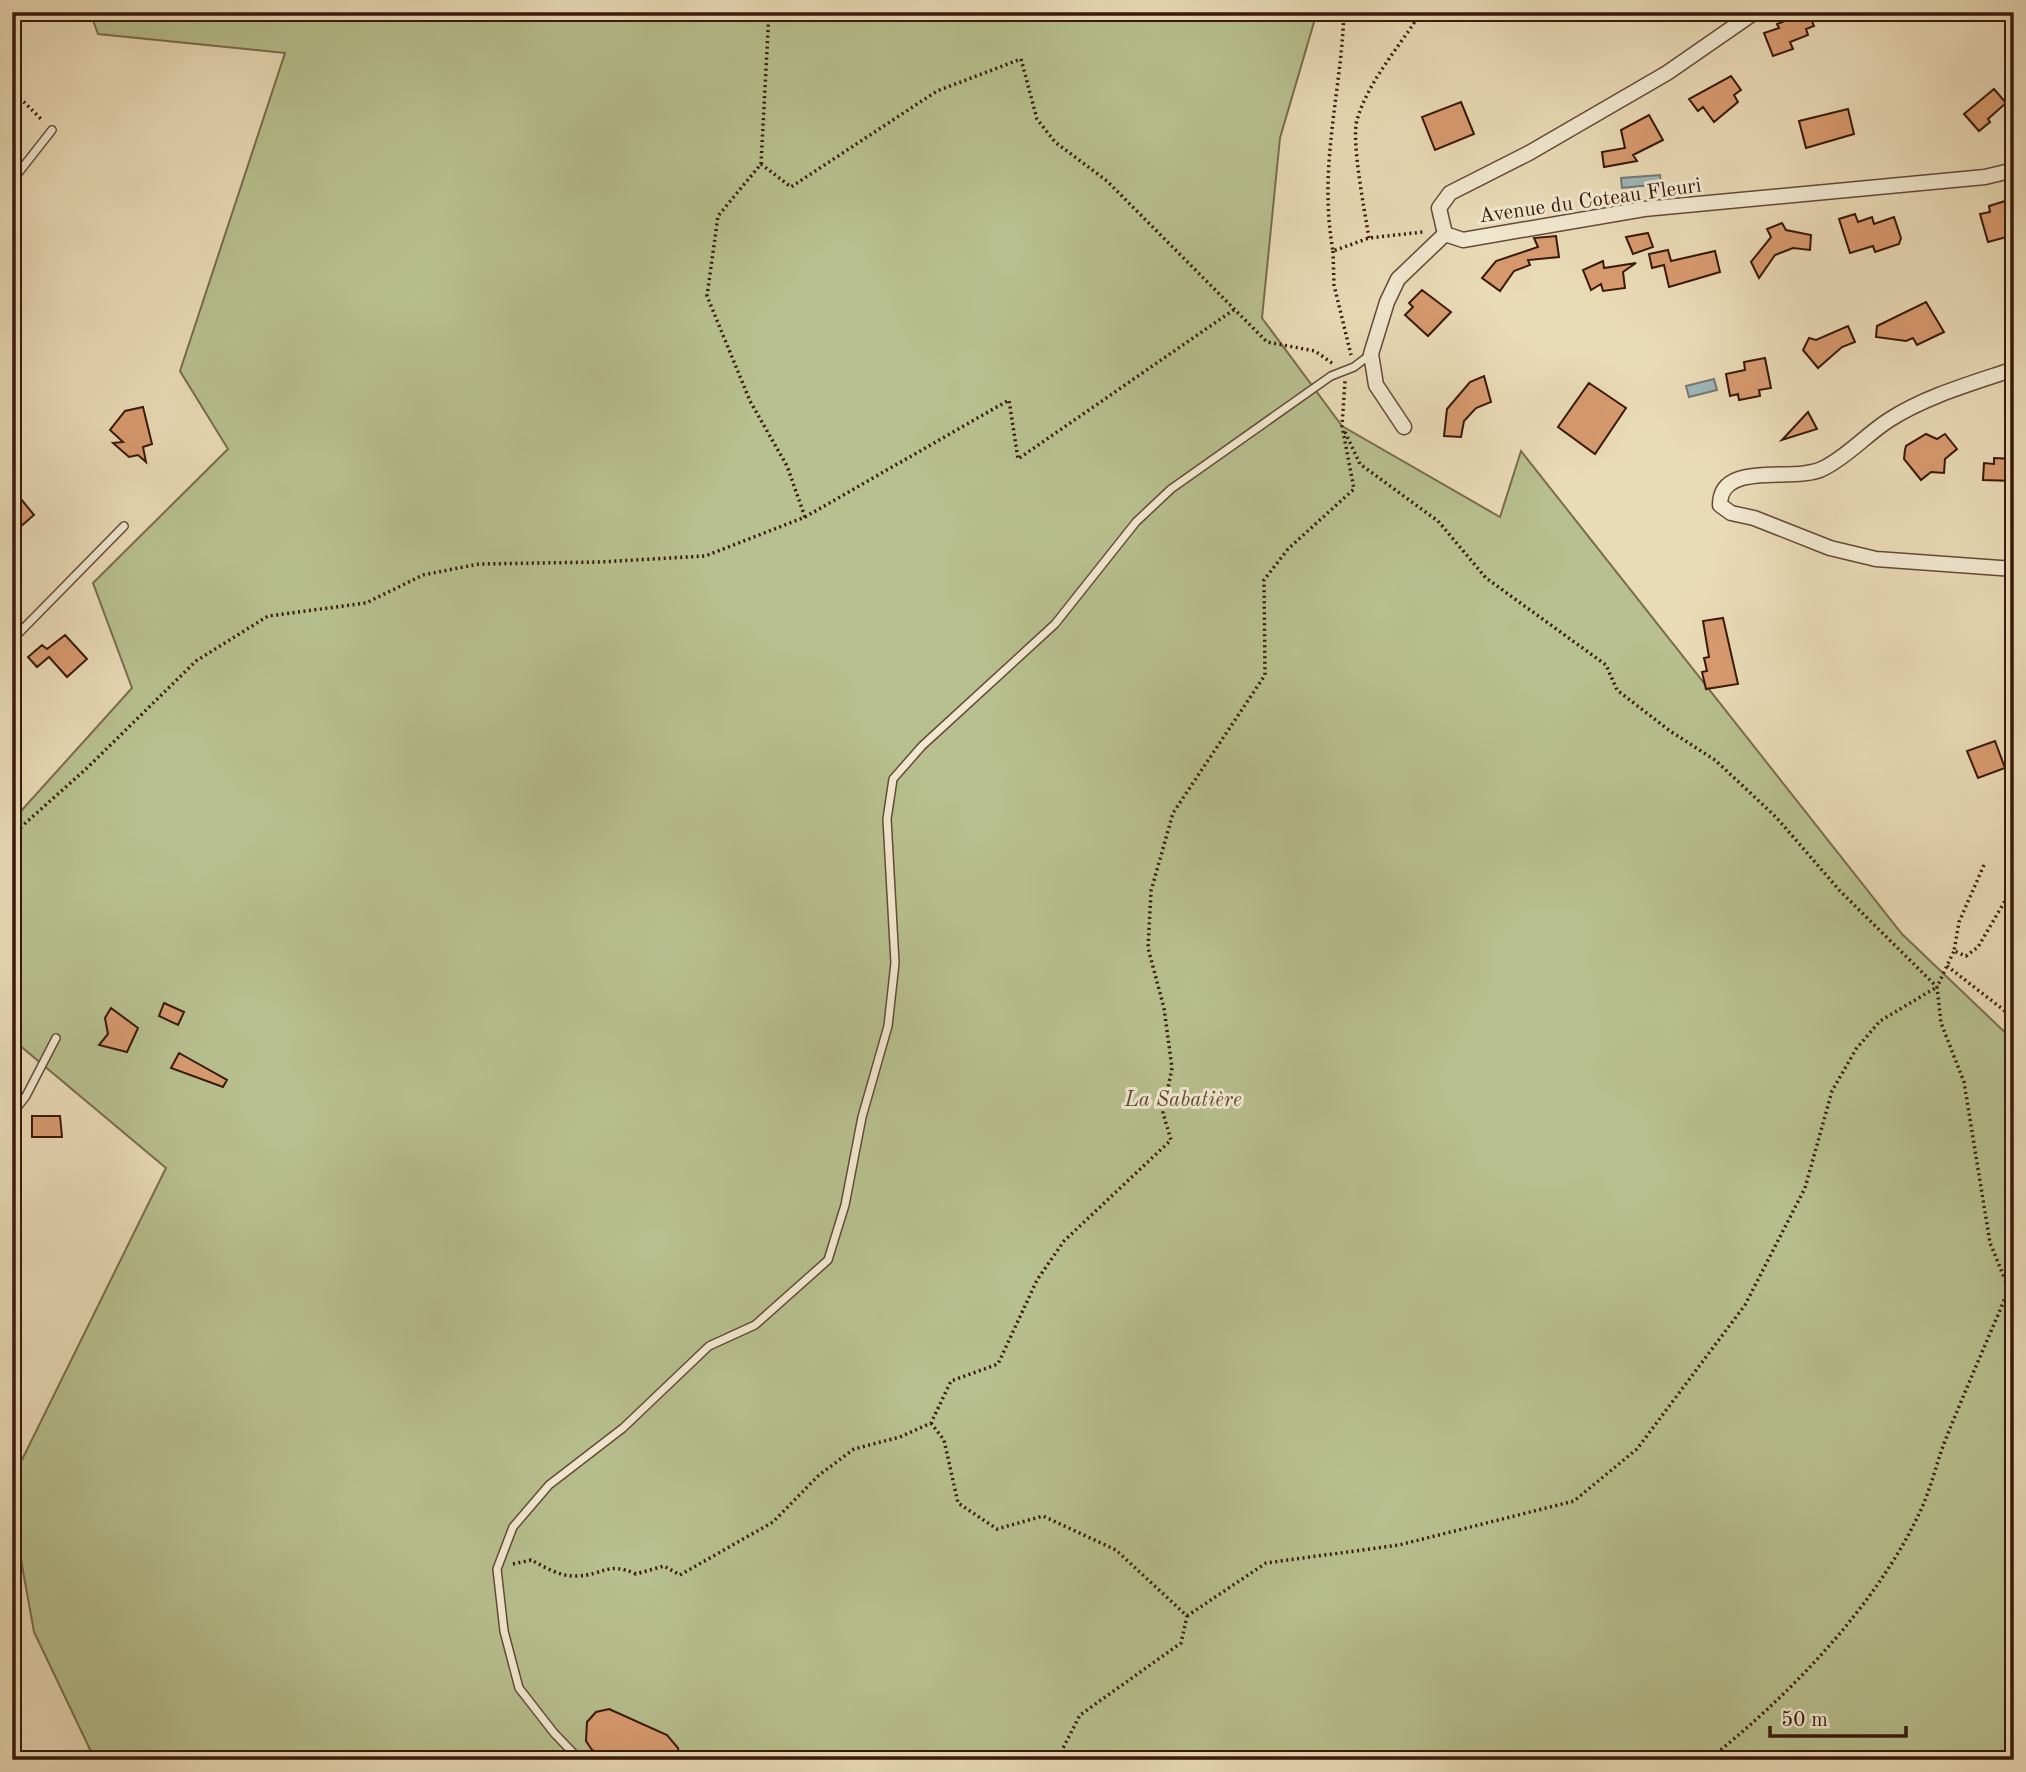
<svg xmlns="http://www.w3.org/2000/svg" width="2026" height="1772" font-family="'Old Standard TT',serif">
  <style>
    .green { fill: #b7c08e; stroke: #786c4c; stroke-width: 2 }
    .water { fill: #9db8b9; stroke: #757873; stroke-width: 2 }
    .building { fill: #d89b70; stroke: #38190b; stroke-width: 2 }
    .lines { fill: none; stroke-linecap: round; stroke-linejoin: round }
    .service-casing { stroke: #644a36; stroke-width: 10 }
    .minor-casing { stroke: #644a36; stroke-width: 17 }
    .path { stroke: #38190b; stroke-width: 3.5; stroke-dasharray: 2 3.5; stroke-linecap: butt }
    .service { stroke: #f1e8d0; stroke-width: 7 }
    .minor { stroke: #f1e8d0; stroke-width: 14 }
    .labels { text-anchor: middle; stroke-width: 6; stroke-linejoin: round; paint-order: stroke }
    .street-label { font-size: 21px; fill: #38190b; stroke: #f1e8d0 }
    .park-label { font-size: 21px; font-style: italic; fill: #5e4b32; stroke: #f1e8d0 }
  </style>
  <rect width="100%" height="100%" fill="#eadbb7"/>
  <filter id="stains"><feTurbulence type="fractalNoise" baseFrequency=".00286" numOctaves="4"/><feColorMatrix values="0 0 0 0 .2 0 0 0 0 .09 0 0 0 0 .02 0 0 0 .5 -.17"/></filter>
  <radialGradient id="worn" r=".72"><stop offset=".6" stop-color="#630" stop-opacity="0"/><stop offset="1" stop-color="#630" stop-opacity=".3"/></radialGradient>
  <path class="green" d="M90,12H1317L1280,138L1262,318L1342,426L1500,517L1521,451L1902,934L2014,1041V1760H95L34,1632L12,1510V1480L166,1168L12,1039V821L132,688L93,583L228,449L180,371L285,53L98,34Z"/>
  <path class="water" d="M1660,175L1661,184L1622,188L1621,178Z
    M1714,379L1717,390L1689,397L1686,386Z"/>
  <path class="building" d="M1808,12L1814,26L1806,29L1808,35L1790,42L1793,49L1773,56L1764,33L1779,28L1777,24Z
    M1731,76L1741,90L1734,95L1738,102L1714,122L1703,107L1698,111L1689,99Z
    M1994,89L2006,103L1988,119L1990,122L1979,131L1964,114Z
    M1461,102L1474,134L1435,150L1422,117Z
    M1848,109L1854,134L1806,148L1799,121Z
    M1649,115L1663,140L1633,155L1637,161L1604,167L1602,152L1625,148L1621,130Z
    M2005,201L2007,207L2014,205V235L1988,242L1980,214L1990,212L1989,206Z
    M1855,214L1858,222L1872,217L1874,224L1894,217L1901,238L1899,244L1875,252L1873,246L1850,253L1839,219Z
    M1782,223L1786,230L1811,235L1810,250L1793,248L1775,255L1759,278L1751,262L1771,237L1767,229Z
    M1648,233L1653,247L1633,254L1626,237Z
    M1556,236L1559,257L1528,260L1530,265L1514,271L1500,291L1482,278L1496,261L1538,247L1534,238Z
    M1668,250L1671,261L1715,251L1720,272L1669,287L1664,265L1652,268L1649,254Z
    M1603,261L1604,268L1636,263L1623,272L1625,288L1603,291L1601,284L1591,290L1583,270Z
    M1422,290L1451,312L1428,336L1405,315L1413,307L1409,303Z
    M1926,302L1944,332L1917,345L1913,338L1906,341L1876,337L1877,326Z
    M1848,326L1855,342L1842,347L1818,368L1803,350L1809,338L1816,340Z
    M1765,358L1771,388L1759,390L1760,396L1739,400L1738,394L1730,396L1726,374L1745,370L1744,362Z
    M1484,376L1491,402L1476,408L1464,421L1461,437L1444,436L1447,409L1470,382Z
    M1589,383L1626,408L1595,454L1558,427Z
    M143,407L152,444L143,447L146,462L138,455L129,457L113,443L123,442L110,430L125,411Z
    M1808,412L1817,429L1782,440Z
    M1926,434L1937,439L1945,434L1957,449L1945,459L1944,473L1931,472L1921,480L1904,459L1905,450L1906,446Z
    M1994,458L2014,459V481L1983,480L1984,463L1994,464Z
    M12,488L34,515L12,534Z
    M1723,618L1738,684L1706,689L1702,672L1707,671L1704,658L1709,657L1703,621Z
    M65,635L87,659L67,677L49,657L37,667L28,657L42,645L47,649Z
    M1995,741L2005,768L1978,778L1967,751Z
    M164,1003L184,1012L178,1025L159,1016Z
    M111,1008L138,1028L127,1052L99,1045L108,1034L105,1018Z
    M179,1053L227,1080L223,1087L171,1068Z
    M32,1116H60L62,1137H32Z
    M609,1709L667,1735L678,1748L680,1760H614L592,1750L586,1741L587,1722L596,1712Z"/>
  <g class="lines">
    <defs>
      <path id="service" d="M12,181L52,130
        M12,640L124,526
        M12,1114L26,1096L56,1038
        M580,1760L554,1733L519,1688L504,1631L497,1569L513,1527L549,1485L623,1428L709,1346L755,1325L828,1260L845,1205L862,1117L888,1026L895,963L887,819L893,779L922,746L1055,624L1136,522L1171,489L1331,376L1354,367L1371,354"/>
      <path id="minor" d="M1755,12L1667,73L1529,153L1450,193L1439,208L1445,234L1463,240L1644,209L1985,177L2014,170
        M2014,369C1973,383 1926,396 1889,420C1867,434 1848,456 1824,468C1795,484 1720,459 1720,505L1731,513L1754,518L1830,548L1876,559L2014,569
        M1404,427L1376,385L1371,354L1387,302L1398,279L1445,234
        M2013,888H2014"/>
    </defs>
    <use href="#service" class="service-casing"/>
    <use href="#minor" class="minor-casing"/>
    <path class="path" d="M1344,12C1341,95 1318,168 1333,251L1369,238L1423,232
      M12,90L43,121
      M761,164L769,12
      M1369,238C1365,213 1351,141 1357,120C1367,85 1394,53 1414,23L1417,12
      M1333,251L1334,285L1351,355
      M1345,432L1360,464L1438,521L1486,578L1606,665L1617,690L1670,731L1715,760L1776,817L1840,891L1937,987
      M805,517L787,466L750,401L707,296L718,216L761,164L791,187L937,91L1021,59L1037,119L1055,142L1107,181L1267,342L1315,351L1332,363
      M12,835L86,769L196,661L268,616L366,603L423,575L479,564L600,562L705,556L805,517L1009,400L1018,459L1235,309
      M1984,865L1959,922L1954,951L1966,956L1978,947L2005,901
      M1947,966L2014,1018
      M931,1423L944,1440L958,1503L997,1529L1043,1516L1116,1550L1187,1616L1181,1643L1080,1715L1057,1760
      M513,1564L531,1560C545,1567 560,1577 577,1576C604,1575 607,1561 636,1574L664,1566L680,1575L773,1522L819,1475L854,1449L900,1437L931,1423L951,1381L998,1364L1037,1280L1064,1241L1171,1140L1163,1113L1172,1068L1164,1008L1148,948L1151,891L1173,813L1265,675L1264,580L1288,549L1354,489L1342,426L1345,381
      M1187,1616L1266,1563L1399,1545L1574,1501L1637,1449L1745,1305L1805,1188L1832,1091L1856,1049L1880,1021L1937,987
      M1708,1760C1787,1698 1874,1608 1918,1516C1929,1494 1935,1469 1943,1446C1964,1393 1987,1341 2009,1289L1990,1243L1964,1082L1941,1023L1937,987L1954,951"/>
    <use href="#service" class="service"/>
    <use href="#minor" class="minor"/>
  </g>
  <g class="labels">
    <g class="street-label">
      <text transform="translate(1590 200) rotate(-8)" y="7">Avenue du Coteau Fleuri</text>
    </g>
    <g class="park-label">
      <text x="1183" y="1106">La Sabatière</text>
    </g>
  </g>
  <rect width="2026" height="1772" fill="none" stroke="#eadbb7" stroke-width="42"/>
  <rect x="14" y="14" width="1998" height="1744" fill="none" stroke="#38190b" stroke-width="3.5"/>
  <rect x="21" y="21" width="1984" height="1730" fill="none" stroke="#38190b" stroke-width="2"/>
  <path d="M1770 1726v10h136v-10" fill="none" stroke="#38190b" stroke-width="3.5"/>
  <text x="1781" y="1726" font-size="21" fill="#38190b" stroke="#f1e8d0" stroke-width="5" paint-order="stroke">50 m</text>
  <rect width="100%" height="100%" filter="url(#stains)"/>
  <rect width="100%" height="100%" fill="url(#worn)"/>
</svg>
